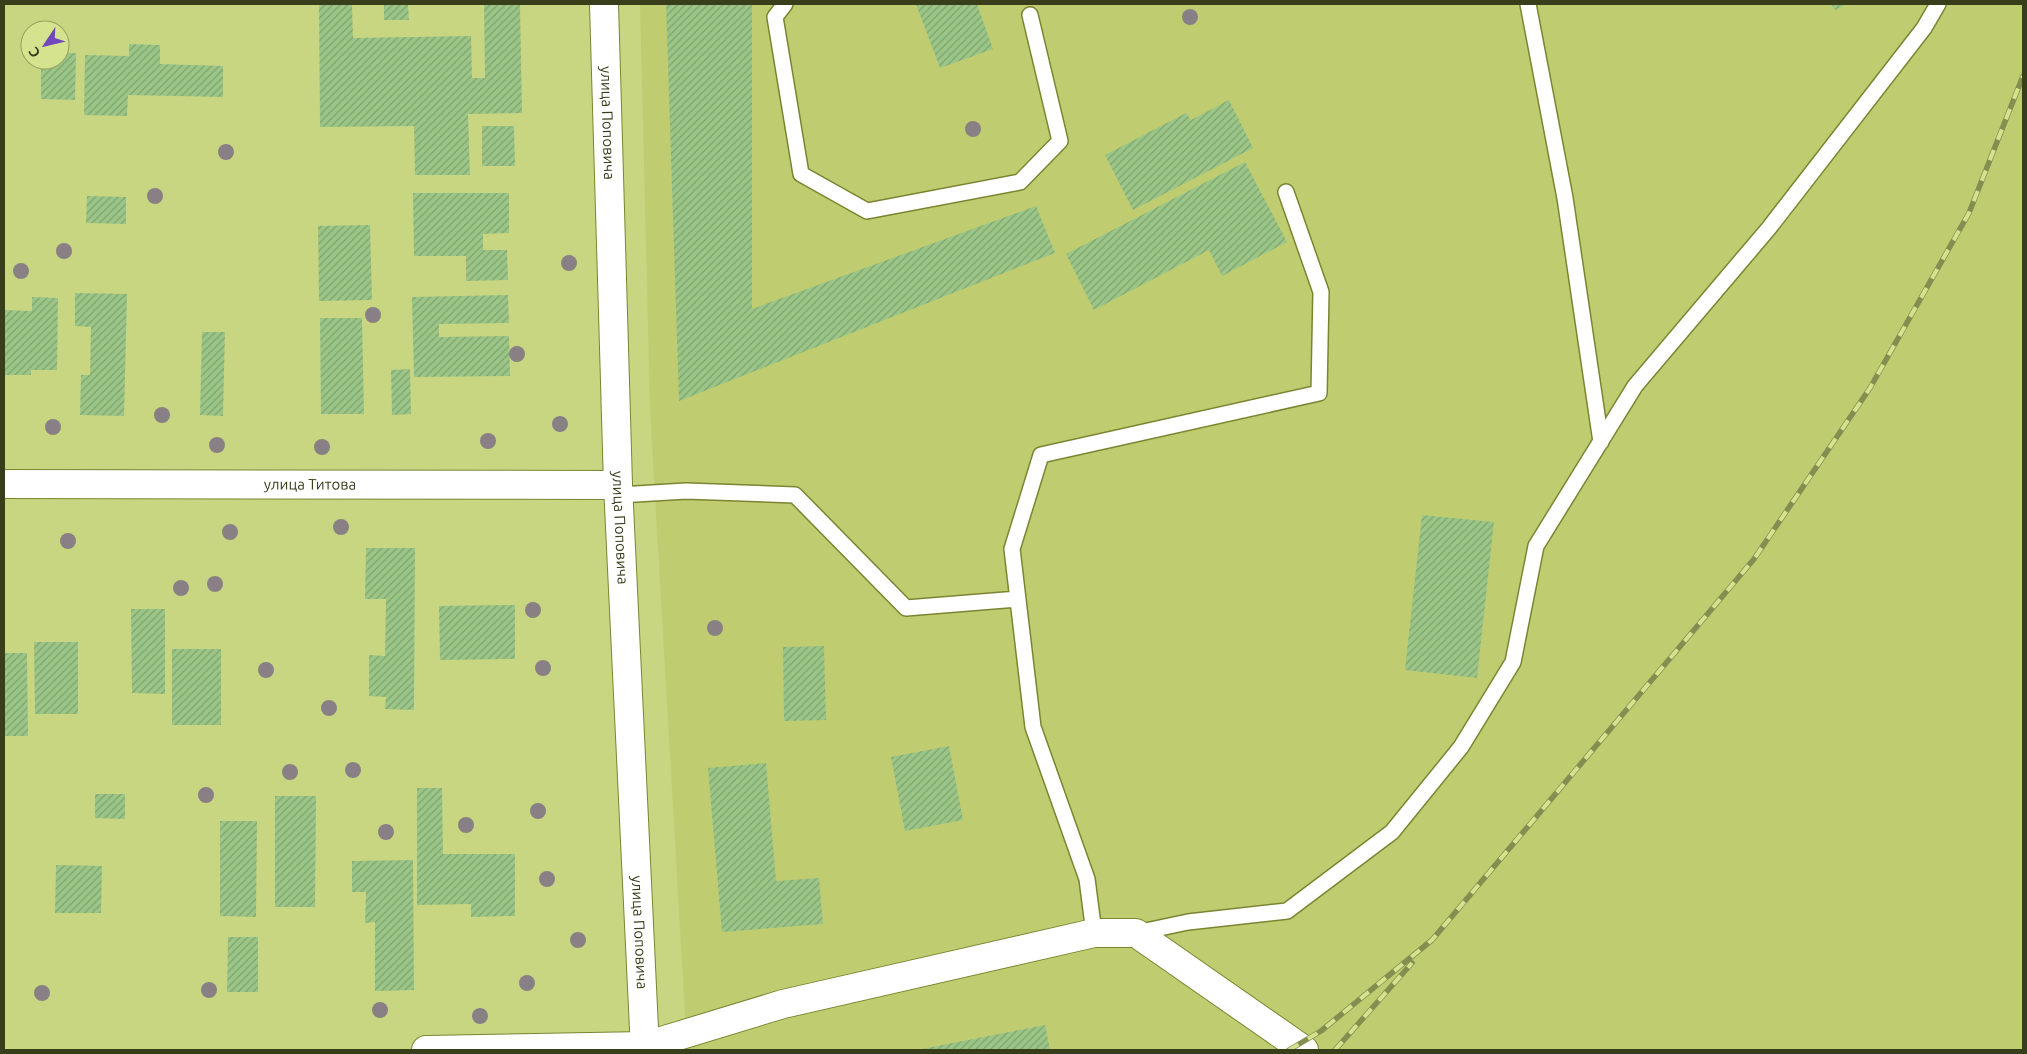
<svg xmlns="http://www.w3.org/2000/svg" width="2027" height="1054" font-family="Ubuntu,sans-serif">
  <style>
    .built { fill: #bfcd70 }
    .building { fill: url(#building-hatch) }
    .lines { fill: none; stroke-linecap: round; stroke-linejoin: round }
    .lane-casing { stroke: #7b8531; stroke-width: 18 }
    .street-casing { stroke: #7b8531; stroke-width: 30 }
    .lane { stroke: #fff; stroke-width: 15 }
    .street { stroke: #fff; stroke-width: 28 }
    .rail-casing { stroke: #858e51; stroke-width: 5.5 }
    .rail { stroke: #d6e38e; stroke-width: 4; stroke-dasharray: 11; stroke-linecap: butt }
    .tree { fill: #898085 }
    .labels { text-anchor: middle; stroke-width: 5; stroke-linejoin: round; paint-order: stroke }
    .street-label { font-size: 15px; fill: #383d1a; stroke: #d6e38e }
  </style>
  <defs>
    <pattern id="building-hatch" width="6" height="6" patternUnits="userSpaceOnUse" patternTransform="scale(1.25)"><rect width="6" height="6" fill="#9bc687"/><path d="M-1 1l2-2M0 6l6-6M5 7l2-2" fill="none" stroke="#7fa26e"/></pattern>
  </defs>
  <rect width="100%" height="100%" fill="#c9d681"/>
  <path class="built" d="M640,4H2023V1050H687L650,410Z"/>
  <path class="building" d="M319,4H352L353,38L471,36L472,78H485L484,4H520L522,113L468,114L470,175H415L414,126L320,127Z
    M384,4H408L409,20H384Z
    M666,4H752V309L1036,206L1055,253L679,401Z
    M916,4H977L993,49L940,68Z
    M1831,4H1847L1835,10Z
    M129,44L160,45V64L223,66V97L128,95L127,116L84,115L85,55L129,56Z
    M60,53H76L75,100L41,99V60H60Z
    M1229,100L1253,148L1133,210L1105,155L1186,113L1191,120Z
    M482,126H514L515,166H482Z
    M1245,162L1287,242L1222,276L1209,250L1094,310L1066,254Z
    M413,193H509V233L483,234V250H507L508,280L466,281V256H414Z
    M87,196L126,197V224L86,223Z
    M370,225L372,300L319,301L318,226Z
    M75,293L127,294L124,416L80,415L81,375H90L91,327L75,326Z
    M508,295L509,323L439,324V337L509,336L510,376L414,377L412,297Z
    M32,297L58,298L57,370H31V375H4V310L32,311Z
    M320,318H362L364,414H321Z
    M202,332H225L223,416L200,415Z
    M410,369L411,414L392,415L391,370Z
    M1422,515L1494,522L1477,678L1405,670Z
    M366,548H415L414,710L385,709L386,697L369,696V655L385,656L386,599H365Z
    M515,605V659L440,660L439,606Z
    M131,609H165V694L132,693Z
    M34,642H78V714H35Z
    M824,646L826,720L784,721L783,647Z
    M172,649H221V725H172Z
    M4,653H27L28,736H4Z
    M949,746L963,820L905,831L891,757Z
    M766,763L776,881L819,878L823,924L722,932L708,768Z
    M417,788H442L443,854H515V916L471,917V904L417,905Z
    M95,794H125V819L95,818Z
    M275,796H316L315,907H275Z
    M220,821H257L256,917L220,916Z
    M413,860L414,990L375,991V922L365,923L366,892H352V861Z
    M56,865L102,866L101,913H55Z
    M228,937H258V992H227Z
    M1045,1025L1050,1050H922V1049Z"/>
  <g class="lines">
    <defs>
      <path id="lane" d="M785,4L775,17L801,174L867,211L1020,182L1060,141L1030,15
        M1528,4L1565,198L1601,442
        M619,495L686,491L795,495L906,608L1018,599
        M1094,933L1087,879L1033,727L1012,549L1041,455L1319,393L1321,292L1286,192
        M1136,933L1188,922L1287,911L1392,832L1461,747L1513,662L1536,546L1635,386L1769,228L1924,28L1938,4"/>
      <g id="street">
        <path id="s1" d="M604,4L618,485L645,1050"/>
        <path id="s2" d="M4,484L618,485"/>
        <path d="M426,1050L645,1046L783,1004L1094,933H1136L1304,1050"/>
      </g>
    </defs>
    <use href="#lane" class="lane-casing"/>
    <use href="#street" class="street-casing"/>
    <use href="#lane" class="lane"/>
    <use href="#street" class="street"/>
    <defs>
      <path id="rail" d="M1289,1050L1321,1031L1432,940L1754,559L1870,388L1969,213L2023,76
        M1335,1050L1412,963"/>
    </defs>
    <use href="#rail" class="rail-casing"/>
    <use href="#rail" class="rail"/>
  </g>
  <g class="tree">
    <circle cx="1190" cy="17" r="8"/>
    <circle cx="973" cy="129" r="8"/>
    <circle cx="226" cy="152" r="8"/>
    <circle cx="155" cy="196" r="8"/>
    <circle cx="64" cy="251" r="8"/>
    <circle cx="569" cy="263" r="8"/>
    <circle cx="21" cy="271" r="8"/>
    <circle cx="373" cy="315" r="8"/>
    <circle cx="517" cy="354" r="8"/>
    <circle cx="162" cy="415" r="8"/>
    <circle cx="560" cy="424" r="8"/>
    <circle cx="53" cy="427" r="8"/>
    <circle cx="488" cy="441" r="8"/>
    <circle cx="217" cy="445" r="8"/>
    <circle cx="322" cy="447" r="8"/>
    <circle cx="341" cy="527" r="8"/>
    <circle cx="230" cy="532" r="8"/>
    <circle cx="68" cy="541" r="8"/>
    <circle cx="215" cy="584" r="8"/>
    <circle cx="181" cy="588" r="8"/>
    <circle cx="533" cy="610" r="8"/>
    <circle cx="715" cy="628" r="8"/>
    <circle cx="543" cy="668" r="8"/>
    <circle cx="266" cy="670" r="8"/>
    <circle cx="329" cy="708" r="8"/>
    <circle cx="353" cy="770" r="8"/>
    <circle cx="290" cy="772" r="8"/>
    <circle cx="206" cy="795" r="8"/>
    <circle cx="538" cy="811" r="8"/>
    <circle cx="466" cy="825" r="8"/>
    <circle cx="386" cy="832" r="8"/>
    <circle cx="547" cy="879" r="8"/>
    <circle cx="578" cy="940" r="8"/>
    <circle cx="527" cy="983" r="8"/>
    <circle cx="209" cy="990" r="8"/>
    <circle cx="42" cy="993" r="8"/>
    <circle cx="380" cy="1010" r="8"/>
    <circle cx="480" cy="1016" r="8"/>
  </g>
  <g class="labels">
    <g class="street-label">
      <text dy="5" stroke="none"><textPath href="#s1" startOffset="119">улица Поповича</textPath></text>
      <text dy="5" stroke="none"><textPath href="#s2" startOffset="306">улица Титова</textPath></text>
      <text dy="5" stroke="none"><textPath href="#s1" startOffset="524">улица Поповича</textPath></text>
      <text dy="5" stroke="none"><textPath href="#s1" startOffset="929">улица Поповича</textPath></text>
    </g>
  </g>
  <rect width="2027" height="1054" fill="none" stroke="#383d1a" stroke-width="10"/>
  <g transform="translate(45 45) rotate(235)"><circle r="24" fill="#d6e38e" stroke="#97a160"/>
  <path d="M0-4L9 19L0 12L-9 19Z" fill="#7146bf"/>
  <text y="-8" font-size="14" font-weight="bold" text-anchor="middle" fill="#383d1a">С</text>
  </g>
</svg>
